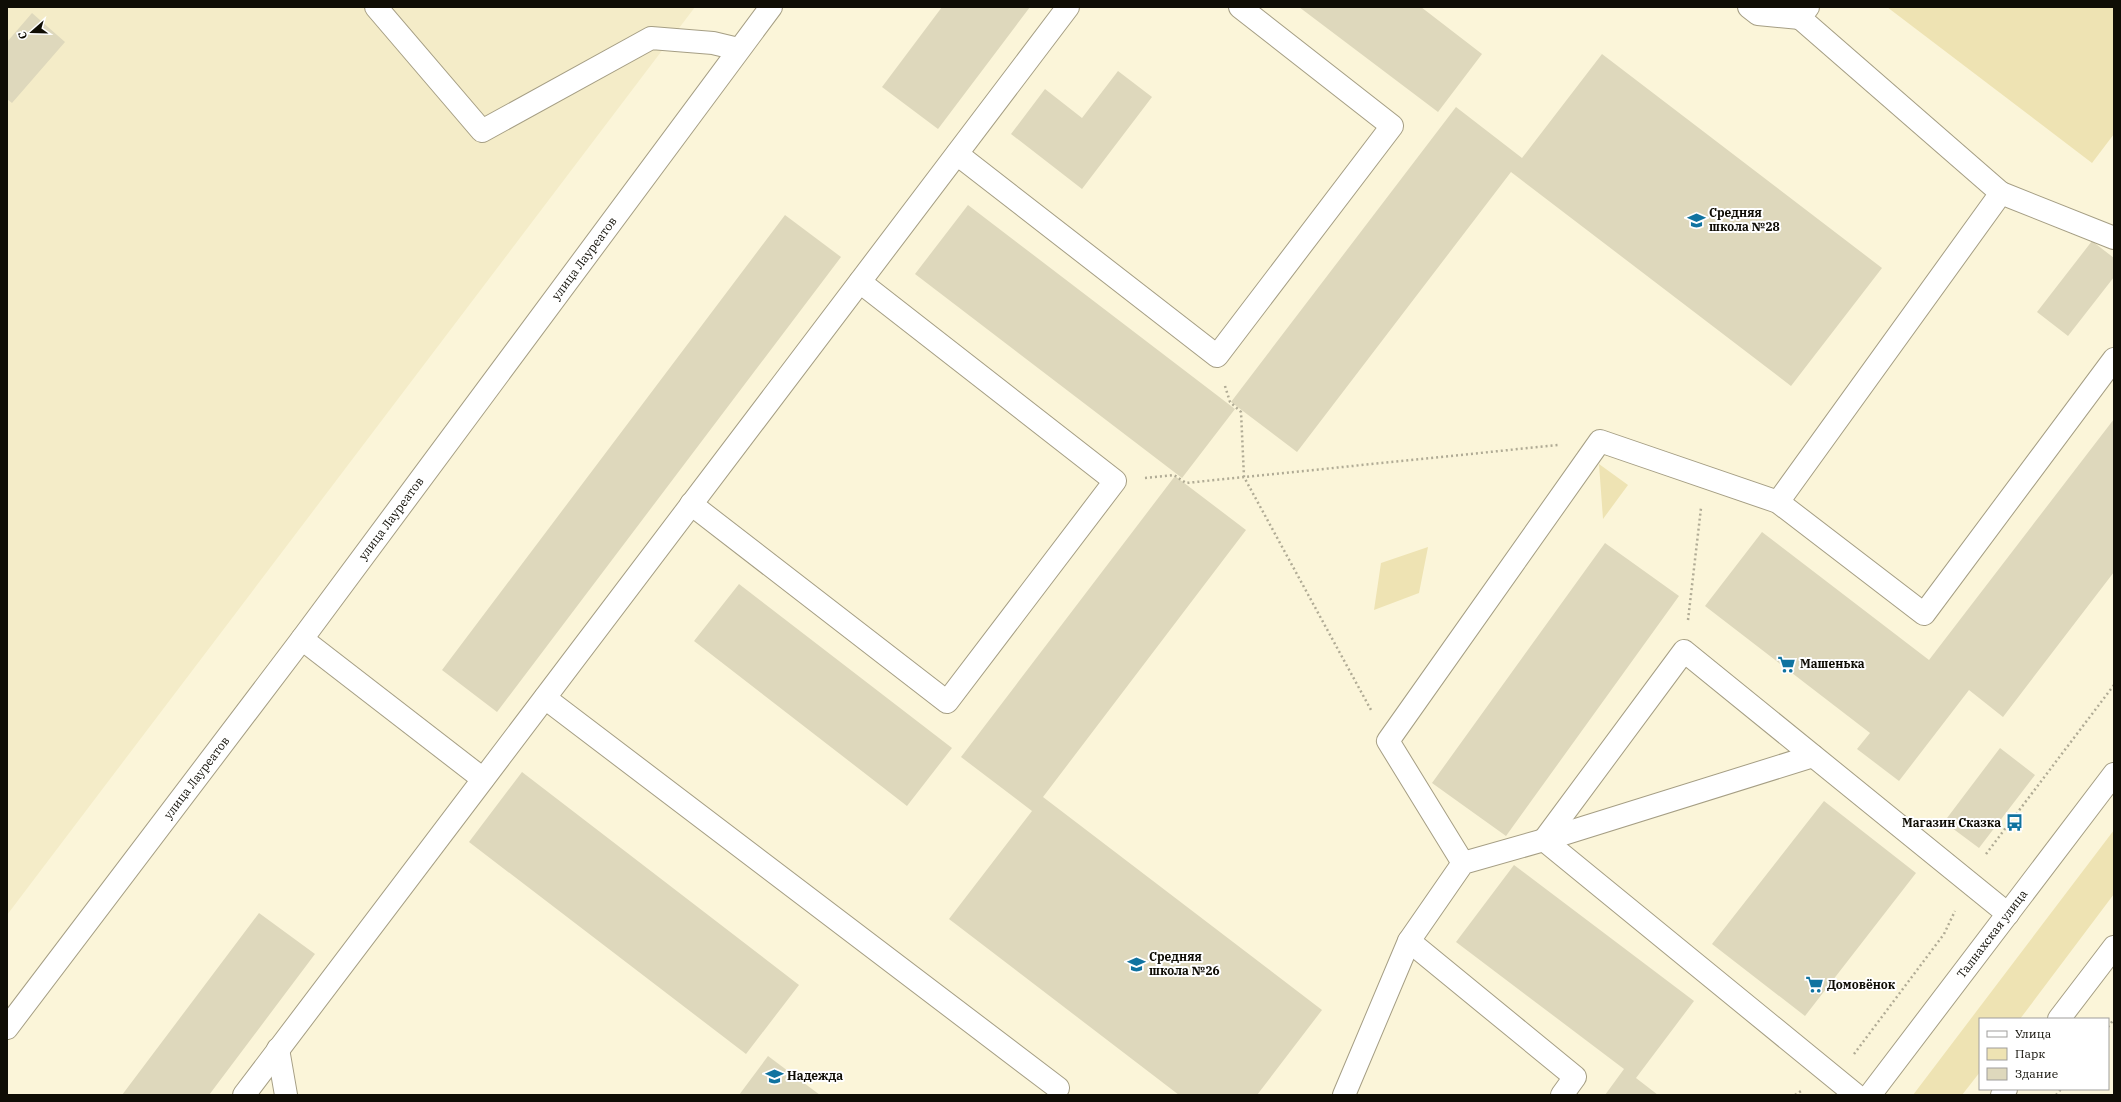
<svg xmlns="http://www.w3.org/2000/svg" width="2121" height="1102" font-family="'IBM Plex Serif',serif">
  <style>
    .built { fill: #f4ecc8 }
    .green { fill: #eee3b3 }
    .building { fill: #ded8bc }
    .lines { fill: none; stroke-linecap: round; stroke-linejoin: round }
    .minor-casing { stroke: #a59e84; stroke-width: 24 }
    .path { stroke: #b0ab95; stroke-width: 2.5; stroke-dasharray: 2 3; stroke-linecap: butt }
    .minor { stroke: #fff; stroke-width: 22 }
    .labels { text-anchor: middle; stroke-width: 4; stroke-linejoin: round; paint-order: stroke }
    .poi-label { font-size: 12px; font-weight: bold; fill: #0f0d05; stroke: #fff; text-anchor: start }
    .street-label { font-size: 12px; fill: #0f0d05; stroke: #fff }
  </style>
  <rect width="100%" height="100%" fill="#fbf5d9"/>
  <path class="built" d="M7,7H695L7,915L8,281Z"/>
  <path class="green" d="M1887,7H2114V134L2092,163Z
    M1599,464L1628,485L1603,519Z
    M1428,547L1419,593L1374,610L1381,563Z
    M2114,830V894L2020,1019H1980V1072L1962,1095H1913Z"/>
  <path class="building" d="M942,7H1030L938,129L882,87Z
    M1299,7H1421L1482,54L1438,112Z
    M32,13L65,42L12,103L7,99V42Z
    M1602,54L1882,268L1791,386L1511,172L1297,452L1231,402L1456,107L1522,158Z
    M1118,71L1152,97L1082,189L1011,134L1045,89L1082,118Z
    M968,205L1235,409L1182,478L915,274Z
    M785,215L841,257L497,712L442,670Z
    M2092,241L2114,258V277L2068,336L2037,312Z
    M2114,419V572L2003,717L1969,690L1899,781L1857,749L1870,733L1705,606L1762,532L1929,660Z
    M1175,476L1246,530L1043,797L1322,1010L1257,1095H1179L949,919L1032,811L961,757Z
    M1605,543L1679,596L1506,836L1432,783Z
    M739,584L952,748L907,806L694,641Z
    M2000,748L2035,775L1979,848L1944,822Z
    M522,772L799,985L746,1054L469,842Z
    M1824,801L1916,873L1805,1016L1712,944Z
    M1514,865L1694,1001L1636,1078L1658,1095H1605L1624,1069L1456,942Z
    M259,913L315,954L209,1095H122Z
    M768,1056L820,1095H739Z"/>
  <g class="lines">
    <defs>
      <g id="minor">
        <path d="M376,7L482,131L651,38L713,43L738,49"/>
        <path d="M1749,7L1758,14L1800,18"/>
        <path d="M1808,7L1800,18L2001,193"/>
        <path d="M957,154L1217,356L1392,126L1240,7"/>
        <path d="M1778,502L2001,193L2114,238"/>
        <path d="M691,504L947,702L1115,481L860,282"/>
        <path d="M302,639L483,779"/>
        <path d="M545,698L1058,1088"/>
        <path d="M1463,863L1388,741L1600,441L1778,502L1924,614L2114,359"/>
        <path d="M1409,941L1575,1077L1562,1095"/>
        <path d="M2059,1019L2114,947"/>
        <path id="s1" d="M7,1028L302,639L771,7"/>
        <path d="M278,1049L286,1095"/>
        <path d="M244,1095L1068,7"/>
        <path d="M1344,1095L1409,941L1463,863L1544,840L1813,756"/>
        <path d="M1856,1095L1544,840L1684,651L2008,914"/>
        <path id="s2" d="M1870,1095L2114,774"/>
        <path d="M2002,1095L2006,1089"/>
      </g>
    </defs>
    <use href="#minor" class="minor-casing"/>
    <path class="path" d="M1225,386L1230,402L1241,412L1244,477L1371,710
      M1145,478L1174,475L1186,483L1558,445
      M1688,620L1701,508
      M1986,854L2114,685
      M2108,1027L2114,1019
      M1854,1054L1944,934L1955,911
      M1795,1095L1801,1091
      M2056,1095L2061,1089"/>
    <use href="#minor" class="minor"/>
  </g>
  <defs>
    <symbol id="school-bare" viewBox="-9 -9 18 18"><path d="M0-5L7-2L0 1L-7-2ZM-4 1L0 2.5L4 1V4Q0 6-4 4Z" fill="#1073a0" stroke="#fff" stroke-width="2.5" paint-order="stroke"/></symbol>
    <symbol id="supermarket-bare" viewBox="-9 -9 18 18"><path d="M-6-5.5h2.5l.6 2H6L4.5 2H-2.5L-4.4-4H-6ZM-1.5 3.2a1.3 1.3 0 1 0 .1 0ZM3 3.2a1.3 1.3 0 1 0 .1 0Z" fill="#1073a0" stroke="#fff" stroke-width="2.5" paint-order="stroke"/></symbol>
    <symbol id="bus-bare" viewBox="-9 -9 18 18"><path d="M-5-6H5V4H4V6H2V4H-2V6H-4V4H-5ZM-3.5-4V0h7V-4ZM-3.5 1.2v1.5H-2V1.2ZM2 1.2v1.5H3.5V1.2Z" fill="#1073a0" stroke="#fff" stroke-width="2.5" paint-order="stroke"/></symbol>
  </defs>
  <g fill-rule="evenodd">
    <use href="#school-bare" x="1684" y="208" width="25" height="25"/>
    <use href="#supermarket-bare" x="1774" y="652" width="25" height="25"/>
    <use href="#bus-bare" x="2002" y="810" width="25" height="25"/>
    <use href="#school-bare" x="1124" y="952" width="25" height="25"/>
    <use href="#supermarket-bare" x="1802" y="972" width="25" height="25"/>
    <use href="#school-bare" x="762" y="1064" width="25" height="25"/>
  </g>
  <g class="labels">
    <g class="poi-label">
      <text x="1709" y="217">Средняя<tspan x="1709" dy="14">школа №28</tspan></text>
      <text x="1800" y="668">Машенька</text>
      <text x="2001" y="827" text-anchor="end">Магазин Сказка</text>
      <text x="1149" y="961">Средняя<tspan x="1149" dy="14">школа №26</tspan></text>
      <text x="1827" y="989">Домовёнок</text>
      <text x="787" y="1080">Надежда</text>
    </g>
    <g class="street-label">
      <text dy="4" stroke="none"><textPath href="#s1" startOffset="962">улица Лауреатов</textPath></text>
      <text dy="4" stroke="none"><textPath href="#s1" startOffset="638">улица Лауреатов</textPath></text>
      <text dy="4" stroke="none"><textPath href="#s1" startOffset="314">улица Лауреатов</textPath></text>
      <text dy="4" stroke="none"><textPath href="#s2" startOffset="202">Талнахская улица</textPath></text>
    </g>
  </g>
  <rect width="2121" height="1102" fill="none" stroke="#0f0d05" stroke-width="16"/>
  <rect x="1979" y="1018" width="130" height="72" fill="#ffffff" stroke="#9f9e9b"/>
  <rect x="1987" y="1031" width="20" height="6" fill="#ffffff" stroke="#9f9e9b"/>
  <text x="2015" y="1038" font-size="12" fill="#0f0d05">Улица</text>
  <rect x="1987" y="1048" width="20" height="12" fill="#eee3b3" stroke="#9f9e9b"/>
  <text x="2015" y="1058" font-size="12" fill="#0f0d05">Парк</text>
  <rect x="1987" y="1068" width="20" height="12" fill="#ded8bc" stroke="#9f9e9b"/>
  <text x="2015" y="1078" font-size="12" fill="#0f0d05">Здание</text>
  <g transform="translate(32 32) rotate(250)" stroke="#ffffff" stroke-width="3" paint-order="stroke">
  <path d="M0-3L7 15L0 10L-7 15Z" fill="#0f0d05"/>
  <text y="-6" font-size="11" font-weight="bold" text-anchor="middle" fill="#0f0d05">С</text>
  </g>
</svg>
